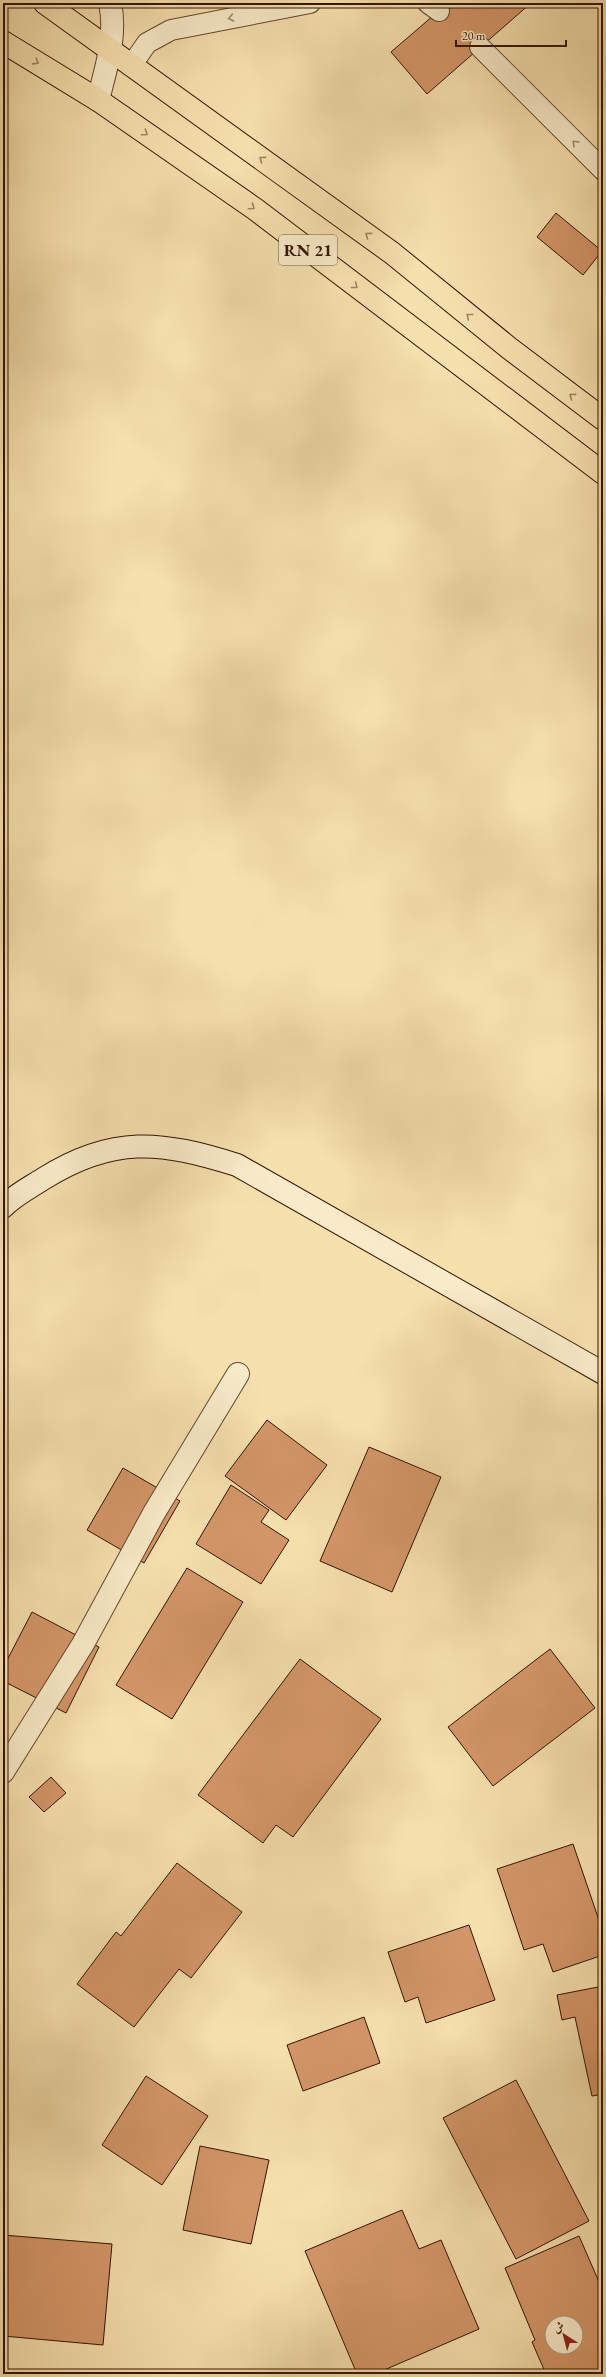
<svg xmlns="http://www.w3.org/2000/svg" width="606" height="2377" font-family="'EB Garamond',Amiri,serif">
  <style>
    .building { fill: #d49668; stroke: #321302; fill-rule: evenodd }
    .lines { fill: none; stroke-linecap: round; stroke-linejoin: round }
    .lane-casing { stroke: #63462d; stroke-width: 22 }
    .street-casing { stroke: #63462d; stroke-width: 24 }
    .secondary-casing { stroke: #321302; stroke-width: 24 }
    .highway-casing { stroke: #321302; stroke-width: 24 }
    .lane { stroke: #f9ebca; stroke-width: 20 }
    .street { stroke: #f9ebca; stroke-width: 22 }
    .secondary { stroke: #f9ebca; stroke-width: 22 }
    .highway { stroke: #f6e0ae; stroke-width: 22 }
    .oneway { stroke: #9f8a70 }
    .oneway2 { stroke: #9e8461 }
    .labels { text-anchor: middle; stroke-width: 3.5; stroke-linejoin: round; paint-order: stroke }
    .shield { fill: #f9ebca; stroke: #6e543e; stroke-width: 1 }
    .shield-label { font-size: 17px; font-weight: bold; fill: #321302 }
  </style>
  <rect width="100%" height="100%" fill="#f6e0ae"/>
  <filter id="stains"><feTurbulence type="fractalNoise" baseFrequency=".005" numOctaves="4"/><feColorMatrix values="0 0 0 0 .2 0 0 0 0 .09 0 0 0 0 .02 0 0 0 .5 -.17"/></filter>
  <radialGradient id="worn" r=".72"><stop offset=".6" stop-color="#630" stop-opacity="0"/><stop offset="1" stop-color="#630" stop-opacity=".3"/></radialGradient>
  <path class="building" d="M448,3H531L427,94L391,52Z
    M556,213L602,251L583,275L537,237Z
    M267,1420L327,1465L286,1520L225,1476Z
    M369,1447L441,1477L392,1592L320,1561Z
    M123,1468L180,1501L144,1563L87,1530Z
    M231,1485L269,1510L261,1522L289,1540L261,1584L196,1544Z
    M187,1568L243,1602L172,1719L116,1685Z
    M32,1612L99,1647L66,1713L3,1681V1668Z
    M550,1649L595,1708L493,1786L448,1727Z
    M300,1659L381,1719L293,1837L276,1825L263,1843L198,1795Z
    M51,1777L66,1793L44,1812L29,1797Z
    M573,1844L603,1932V1955L553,1972L543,1944L524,1950L497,1869Z
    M177,1863L242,1912L191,1978L179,1969L134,2027L77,1984L116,1932L121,1936Z
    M469,1925L495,2000L426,2023L418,1997L405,2002L388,1952Z
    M603,1986V2094L592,2096L575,2017L562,2020L557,1995Z
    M364,2017L380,2063L303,2091L287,2045Z
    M146,2076L208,2116L162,2185L102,2145Z
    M516,2080L589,2221L516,2259L443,2118Z
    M200,2146L269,2160L251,2244L183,2230Z
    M402,2210L419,2249L441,2240L479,2329L375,2374H357L305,2251Z
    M3,2235L112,2244L103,2345L3,2336Z
    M579,2236L603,2291V2312L598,2314L603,2327V2374H546L532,2342L535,2340L505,2268ZM552,2323H576V2347H552Z"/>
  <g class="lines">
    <defs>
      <path id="lane" d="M428,3L439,11
        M480,47L603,170
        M131,66L147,43L171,30L310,3"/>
      <path id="street" d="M98,100C106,68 117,36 110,3
        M3,1772L83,1644L154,1513L238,1374"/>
      <path id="secondary" d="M3,1207C15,1195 29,1188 43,1179C113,1135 161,1141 237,1165L603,1373"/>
      <path id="highway" d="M45,3L392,253L509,348L603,419
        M3,42L98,100L255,209L603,473"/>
    </defs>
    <use href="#lane" class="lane-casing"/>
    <use href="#street" class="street-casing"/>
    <use href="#secondary" class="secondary-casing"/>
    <use href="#highway" class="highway-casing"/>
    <use href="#lane" class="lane"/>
    <use href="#street" class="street"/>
    <use href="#secondary" class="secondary"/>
    <use href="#highway" class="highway"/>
  </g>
  <defs><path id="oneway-chevron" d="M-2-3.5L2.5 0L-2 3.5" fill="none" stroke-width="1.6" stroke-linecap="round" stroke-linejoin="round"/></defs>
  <g class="oneway">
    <use href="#oneway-chevron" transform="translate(231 18) rotate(169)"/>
    <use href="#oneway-chevron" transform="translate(575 143) rotate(-135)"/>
  </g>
  <g class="oneway2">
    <use href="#oneway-chevron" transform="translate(36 62) rotate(32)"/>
    <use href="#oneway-chevron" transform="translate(145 133) rotate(35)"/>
    <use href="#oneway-chevron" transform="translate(262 159) rotate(-144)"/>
    <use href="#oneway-chevron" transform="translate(252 207) rotate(35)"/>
    <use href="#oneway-chevron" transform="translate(368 235) rotate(-144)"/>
    <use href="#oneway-chevron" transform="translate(355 286) rotate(38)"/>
    <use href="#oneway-chevron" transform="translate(469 316) rotate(-141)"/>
    <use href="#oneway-chevron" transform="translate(572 396) rotate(-143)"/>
  </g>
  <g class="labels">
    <rect class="shield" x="279" y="235" width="58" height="30" rx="3"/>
    <g class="shield-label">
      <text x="308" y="256">RN 21</text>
    </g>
  </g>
  <rect width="606" height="2377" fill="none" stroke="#f6e0ae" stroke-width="16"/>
  <rect x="4" y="4" width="598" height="2369" fill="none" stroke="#321302" stroke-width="2"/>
  <rect x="8" y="8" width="590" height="2361" fill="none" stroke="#321302"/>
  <g transform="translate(564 2335) rotate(324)"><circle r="19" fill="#f9ebca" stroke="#a9957a"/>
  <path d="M0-3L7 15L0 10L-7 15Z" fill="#8f2418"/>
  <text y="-6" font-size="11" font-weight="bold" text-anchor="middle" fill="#321302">ش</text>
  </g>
  <path d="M456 40v6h110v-6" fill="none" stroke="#321302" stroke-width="2"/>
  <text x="462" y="40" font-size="12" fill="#321302" stroke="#f9ebca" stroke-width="3" paint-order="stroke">20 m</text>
  <rect width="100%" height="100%" filter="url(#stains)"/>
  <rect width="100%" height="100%" fill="url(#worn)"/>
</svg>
